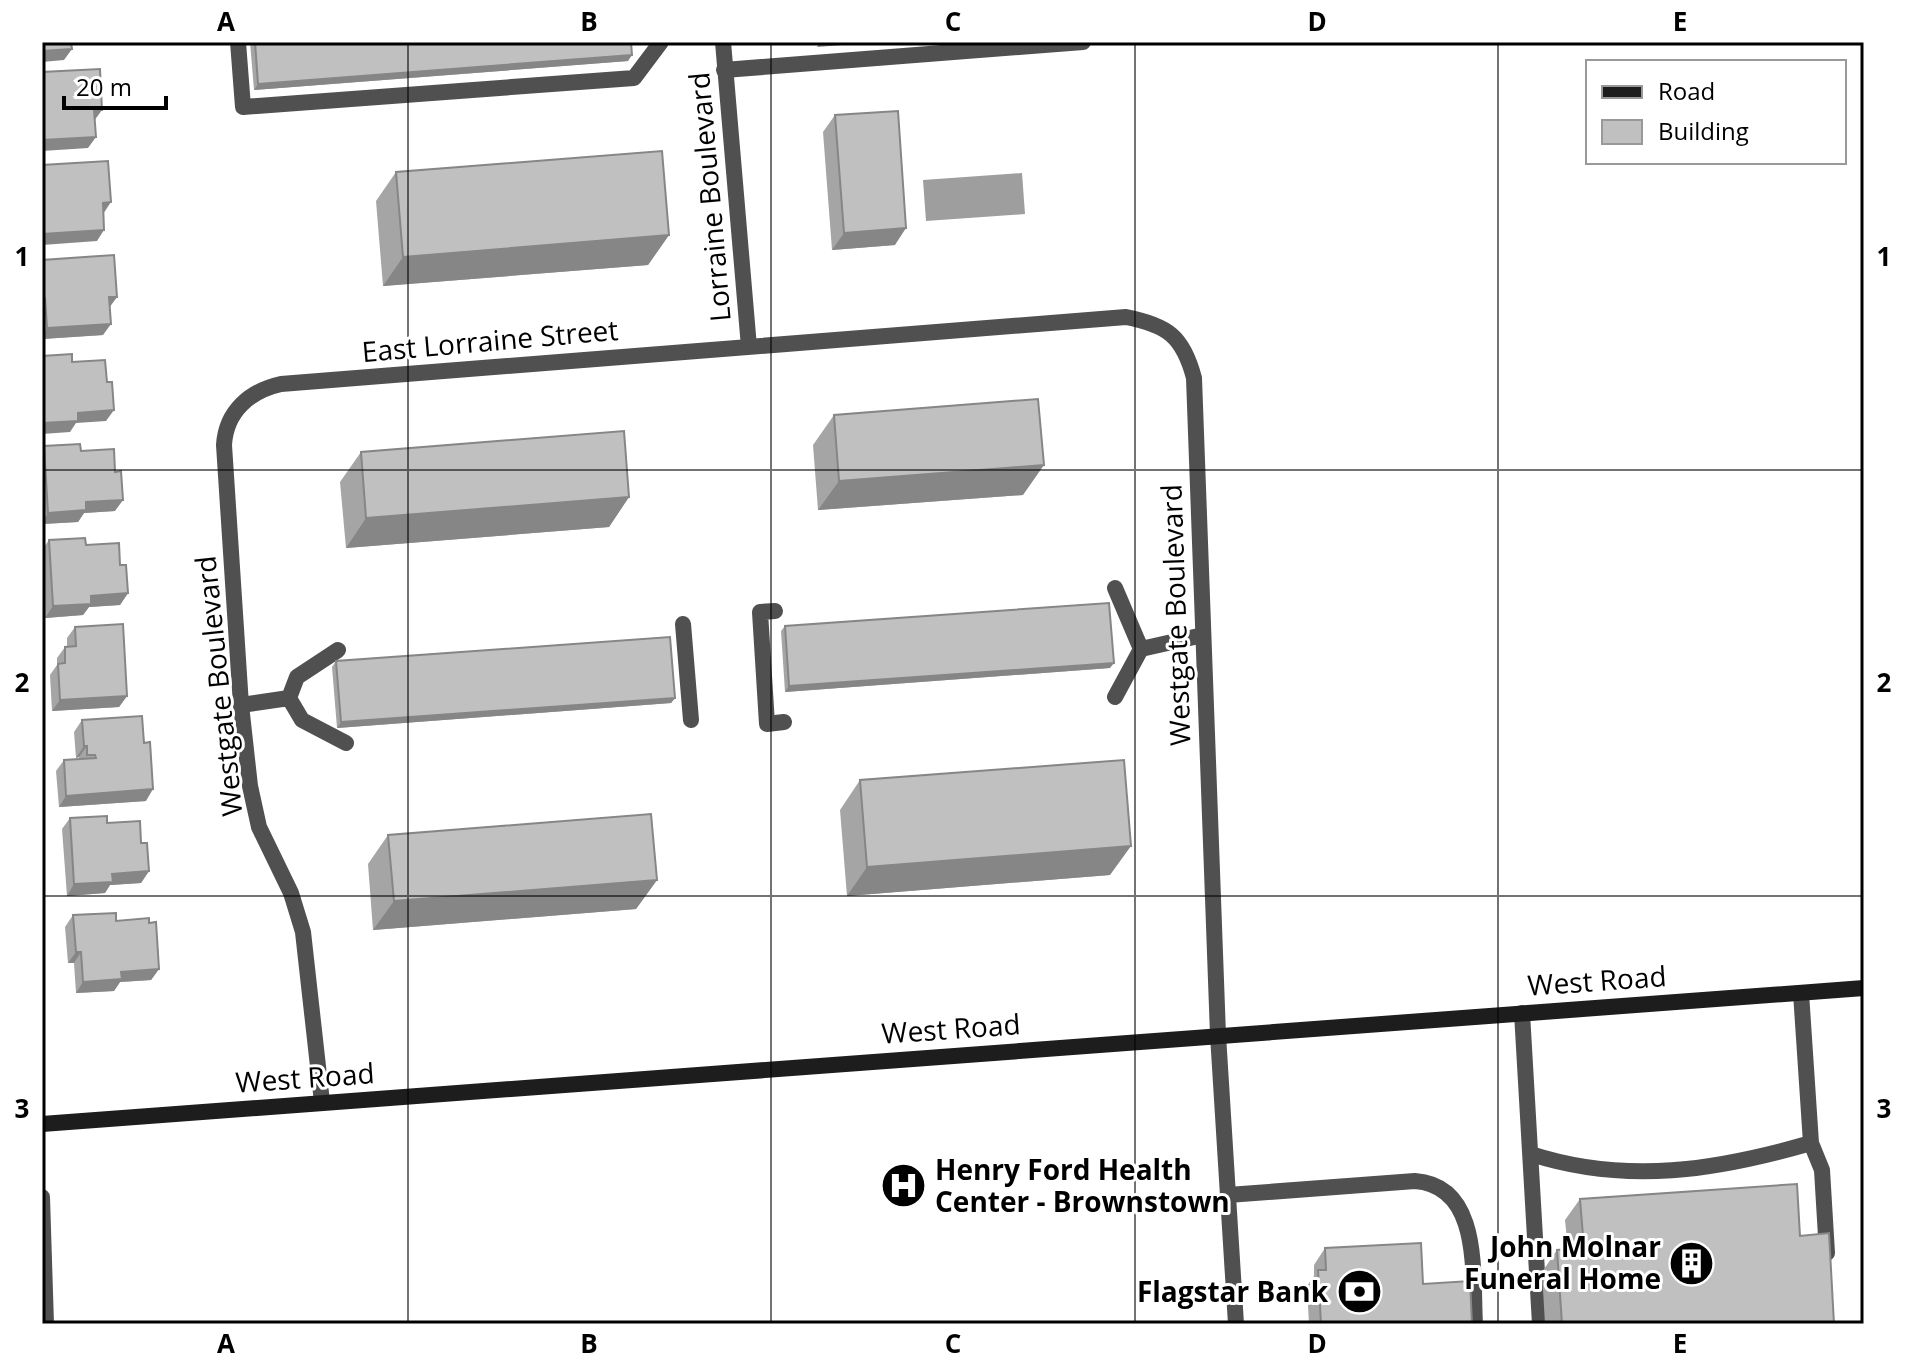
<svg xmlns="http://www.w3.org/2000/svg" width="1906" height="1366" font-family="'Open Sans',sans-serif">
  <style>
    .water { fill: #9e9e9e }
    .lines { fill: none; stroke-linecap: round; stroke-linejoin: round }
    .lane { stroke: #505050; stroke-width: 16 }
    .street { stroke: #505050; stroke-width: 16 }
    .secondary { stroke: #1d1d1d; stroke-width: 16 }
    .wall { fill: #a5a5a5 }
    .shaded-wall { fill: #868686 }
    .building { fill: #c0c0c0; stroke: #868686; stroke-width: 2 }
    .grid { fill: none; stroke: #000; stroke-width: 2; stroke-opacity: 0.55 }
    .labels { text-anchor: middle; stroke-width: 6; stroke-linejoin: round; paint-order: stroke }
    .street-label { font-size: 28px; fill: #000; stroke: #fff }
    .poi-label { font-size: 28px; font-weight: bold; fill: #000; stroke: #fff; text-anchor: end }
    .neatline { fill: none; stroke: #000; stroke-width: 3 }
    .grid-label { font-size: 26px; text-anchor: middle; font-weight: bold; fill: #000 }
  </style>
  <rect width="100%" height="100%" fill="#fff"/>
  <path class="water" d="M1022,173L1025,214L926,221L923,180Z"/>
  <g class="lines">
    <path class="lane" d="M238,42L243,107L634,78L661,42
      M724,70L1083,42
      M1115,588L1141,649
      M775,611L760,612L767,724L784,722
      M683,624L691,720
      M338,650L297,677L289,698L302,720L346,743
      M1115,697L1141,649L1203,635
      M241,705L289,698
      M1801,993L1811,1143L1822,1170L1827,1253
      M1522,1013L1540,1324
      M1218,1035L1236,1324
      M1531,1154C1627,1185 1717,1170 1811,1143
      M1228,1195L1415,1181C1482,1186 1472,1275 1475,1324
      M42,1197L46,1324"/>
    <path class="street" d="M723,42L749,347
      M322,1102L303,932L291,893L259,827L250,786L241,705L224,445C226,411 250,391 281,384L1126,317C1167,325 1183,336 1194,378L1218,1035"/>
    <path class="secondary" d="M42,1124L1864,988"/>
  </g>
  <path class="wall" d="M250,42H631L628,61L254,90Z
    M835,115L895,245L832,250L823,132Z
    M396,172L669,235L648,265L383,286L376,201Z
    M42,260L117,297L109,307L103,335L42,339Z
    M834,415L1023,495L818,510L813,445Z
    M44,446L81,451L115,511L84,513L78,522L42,524V449Z
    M361,452L629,497L609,527L346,548L340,482Z
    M49,540L86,545L120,565L128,593L120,605L89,607L83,615L45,618L42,550Z
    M785,626L1110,668L785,692L781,631Z
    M75,627L127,696L119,707L52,711L50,675L57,665V658L65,647H67V638Z
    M336,661L675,698L671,703L337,728L332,667Z
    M82,720L146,801L59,807L56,771L64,760L79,759V757L76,758L74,732Z
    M860,780L1110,875L847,896L840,810Z
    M70,818L107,823L141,843L149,871L141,883L110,885L105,893L67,896L62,829Z
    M388,835L657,880L636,909L373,930L368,864Z
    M73,915L116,921L159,969L151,980L120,982L114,991L76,993L74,963H68L65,927Z
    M1580,1199L1800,1236L1834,1324H1545L1542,1272L1557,1250L1568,1249L1565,1220Z
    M1325,1248L1423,1284L1472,1324H1309L1307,1286L1314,1276V1265Z"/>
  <path class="shaded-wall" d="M820,42H880L817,47Z
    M72,49L64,60L42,62V51Z
    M632,55L628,61L254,90L258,84Z
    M94,110H102L94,121Z
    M96,137L88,148L42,151V140Z
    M111,202L103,214V203Z
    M906,228L895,245L832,250L844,233Z
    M104,230L97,241L42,245V234Z
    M669,235L648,265L383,286L403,257Z
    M109,297H117L109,308Z
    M111,324L103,335L42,339V335L47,328Z
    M114,410L106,421L76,423L70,432L42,434V423L78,413Z
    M1044,465L1023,495L818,510L839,481Z
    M629,497L609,527L346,548L366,518Z
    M123,500L115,511L84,513L78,522L42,524V522L48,513L86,502Z
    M128,593L120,605L89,607L83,615L45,618L53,606L91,596Z
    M1114,663L1110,668L785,692L789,686Z
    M127,696L119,707L52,711L60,700Z
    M675,698L671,703L337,728L341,722Z
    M84,746H87L79,757L76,758Z
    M153,789L146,801L59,807L66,796Z
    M1131,846L1110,875L847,896L867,867Z
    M149,871L141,883L110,885L105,893L67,896L74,884L112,874Z
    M657,880L636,909L373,930L394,901Z
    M76,952H81L74,963H68Z
    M159,969L151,980L120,982L114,991L76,993L83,982L121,972Z"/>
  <path class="building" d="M42,42H71L72,49L42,51Z
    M255,42H631L632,55L258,84Z
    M100,69L102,110H94L96,137L42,140V72Z
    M898,111L906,228L844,233L835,115Z
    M662,151L669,235L403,257L396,172Z
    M108,161L111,202L103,203L104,230L42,234V165Z
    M114,255L117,297H109L111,324L47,328L45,298H42V260Z
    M72,354V362L105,360L107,382H112L114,410L78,413V421L42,423V356Z
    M1038,399L1044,465L839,481L834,415Z
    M624,431L629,497L366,518L361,452Z
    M80,444L81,451L114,449L115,472L121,471L123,500L86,502V510L48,513L44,446Z
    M85,538L86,545L119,543L120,565H126L128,593L91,596V604L53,606L49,540Z
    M1109,603L1114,663L789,686L785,626Z
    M123,624L127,696L60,700L58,664L65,663V647L76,646L75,627Z
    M670,637L675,698L341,722L336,661Z
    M142,716L144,743L150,742L153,789L66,796L64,760L96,758L95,755H87V746H84L82,720Z
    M1124,760L1131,846L867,867L860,780Z
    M651,814L657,880L394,901L388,835Z
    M107,816V823L140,821L141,843H147L149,871L112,874L113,882L74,884L70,818Z
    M116,913V921L149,918V923L156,922L159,969L121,972L122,979L83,982L81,952H76L73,915Z
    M1797,1184L1800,1236L1829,1233L1834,1324H1562L1557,1250L1584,1248L1580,1199Z
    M1421,1243L1423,1284L1470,1281L1472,1324H1321L1318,1270H1326L1325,1248Z"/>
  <path class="grid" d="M408,42V1324M771,42V1324M1135,42V1324M1498,42V1324M42,470H1864M42,896H1864"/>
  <defs>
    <symbol id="hospital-disc" viewBox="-11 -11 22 22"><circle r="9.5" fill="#000" stroke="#fff"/><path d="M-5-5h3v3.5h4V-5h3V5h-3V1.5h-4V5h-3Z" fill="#fff"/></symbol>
    <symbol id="building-disc" viewBox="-11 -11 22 22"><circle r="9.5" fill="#000" stroke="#fff"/><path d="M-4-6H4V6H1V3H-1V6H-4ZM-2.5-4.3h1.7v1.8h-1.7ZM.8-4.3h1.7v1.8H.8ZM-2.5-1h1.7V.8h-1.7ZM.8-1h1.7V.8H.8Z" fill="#fff"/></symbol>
    <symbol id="bank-disc" viewBox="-11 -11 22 22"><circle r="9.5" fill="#000" stroke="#fff"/><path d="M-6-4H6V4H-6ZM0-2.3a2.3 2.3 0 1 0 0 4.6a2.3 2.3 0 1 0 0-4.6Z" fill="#fff"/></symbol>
  </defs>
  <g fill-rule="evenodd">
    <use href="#hospital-disc" x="878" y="1160" width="51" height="51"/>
    <use href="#building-disc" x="1666" y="1238" width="51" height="51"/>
    <use href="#bank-disc" x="1334" y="1266" width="51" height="51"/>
  </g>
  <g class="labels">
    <g class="street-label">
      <text transform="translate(710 197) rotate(-95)" y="10">Lorraine Boulevard</text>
      <text transform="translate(490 341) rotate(-5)" y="10">East Lorraine Street</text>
      <text transform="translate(1176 615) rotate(-92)" y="10">Westgate Boulevard</text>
      <text transform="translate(219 686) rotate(-96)" y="10">Westgate Boulevard</text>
      <text transform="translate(1597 981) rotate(-4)" y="10">West Road</text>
      <text transform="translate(951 1029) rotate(-4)" y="10">West Road</text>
      <text transform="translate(305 1078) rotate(-4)" y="10">West Road</text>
    </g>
    <g class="poi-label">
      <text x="935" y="1180" text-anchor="start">Henry Ford Health<tspan x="935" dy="32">Center - Brownstown</tspan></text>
      <text x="1661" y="1257">John Molnar<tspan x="1661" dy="32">Funeral Home</tspan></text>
      <text x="1328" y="1302">Flagstar Bank</text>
    </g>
  </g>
  <rect width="1906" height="1366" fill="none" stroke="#ffffff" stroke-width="88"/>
  <rect x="1586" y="60" width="260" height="104" fill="#ffffff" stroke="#999999" stroke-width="2"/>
  <rect x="1602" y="86" width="40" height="12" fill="#1d1d1d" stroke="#999999" stroke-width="2"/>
  <text x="1658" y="100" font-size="24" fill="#000000">Road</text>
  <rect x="1602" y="120" width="40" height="24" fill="#c0c0c0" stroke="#999999" stroke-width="2"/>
  <text x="1658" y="140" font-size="24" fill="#000000">Building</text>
  <path d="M64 96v12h102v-12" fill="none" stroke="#000000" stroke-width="4"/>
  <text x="76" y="96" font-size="24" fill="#000000" stroke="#ffffff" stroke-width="6" paint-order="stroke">20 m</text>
  <rect x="44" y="44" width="1818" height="1278" class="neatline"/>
  <g class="grid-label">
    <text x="226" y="31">A</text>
    <text x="589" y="31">B</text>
    <text x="953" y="31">C</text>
    <text x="1317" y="31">D</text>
    <text x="1680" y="31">E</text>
    <text x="22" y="266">1</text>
    <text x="1884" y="266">1</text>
    <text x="22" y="692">2</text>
    <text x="1884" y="692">2</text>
    <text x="22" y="1118">3</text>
    <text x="1884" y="1118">3</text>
    <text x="226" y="1353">A</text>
    <text x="589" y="1353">B</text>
    <text x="953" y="1353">C</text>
    <text x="1317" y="1353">D</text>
    <text x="1680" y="1353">E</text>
  </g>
</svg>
